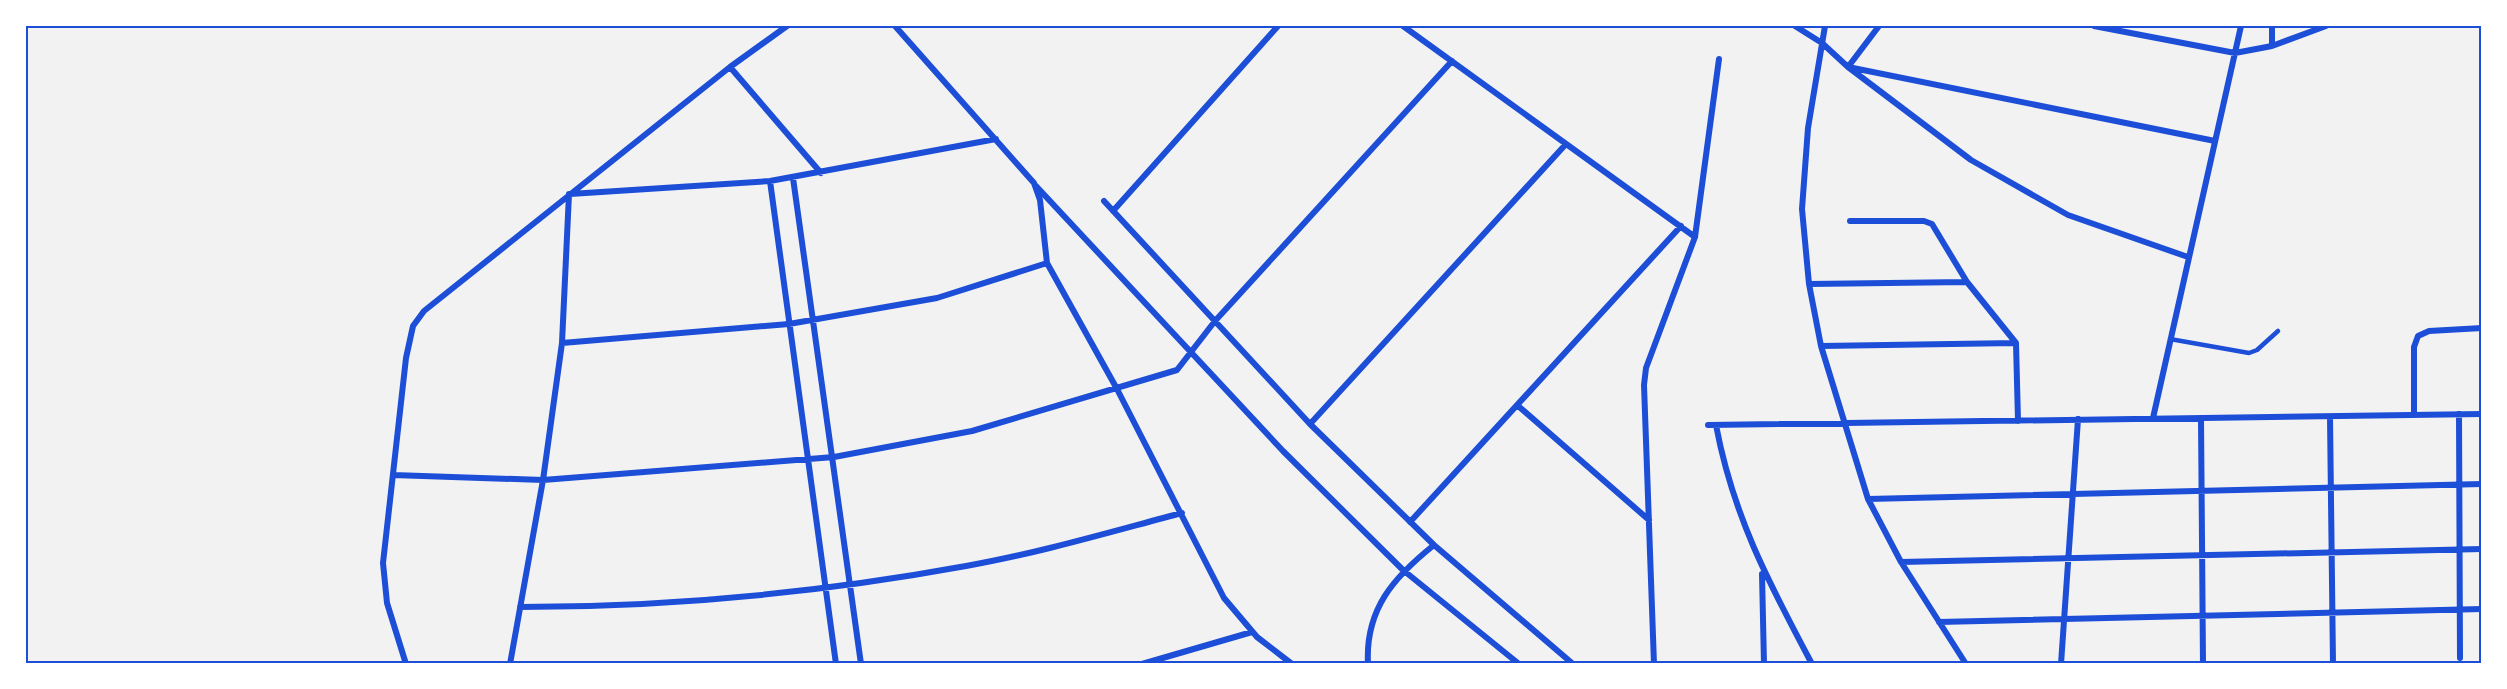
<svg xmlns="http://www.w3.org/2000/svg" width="2507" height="689" font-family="Barlow,sans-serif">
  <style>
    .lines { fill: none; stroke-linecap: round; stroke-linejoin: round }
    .service { stroke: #1d4ed8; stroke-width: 4.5 }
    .minor { stroke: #1d4ed8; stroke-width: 6 }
    .neatline { fill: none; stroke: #1d4ed8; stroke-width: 2 }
  </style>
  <rect width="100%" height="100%" fill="#f2f2f2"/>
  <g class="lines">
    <path class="service" d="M2170,339L2249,353L2257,350L2278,331"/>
    <path class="minor" d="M895,26L1034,183L1040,200L1047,263L1117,389L1224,598L1257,637L1292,664
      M1403,26L1695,237
      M1795,26L1822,43L1848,67L1971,160L2068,215L2188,257
      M1825,26L1808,128L1802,209L1809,284L1821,346L1868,499L1901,562L1966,664
      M1879,26L1848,67L2215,141
      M2094,26L2235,53L2272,46L2326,26
      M2272,26V46
      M730,67L821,173
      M793,178L861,664
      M770,181L836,664
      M1036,186L1283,451L1403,570L1519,664
      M570,194L770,181L996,139
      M1104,201L1310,424L1434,545L1573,664
      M1113,211L1278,26
      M1850,221H1924L1932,224L1967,282L2016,343L2018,421
      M1809,284L1967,282
      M562,343L789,324L937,298L1047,263
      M1821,346L2016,343
      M1517,405L1649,520
      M2459,414L2460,658
      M2414,415V347L2418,336L2429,331L2482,328
      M2330,417L2333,664
      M2153,418L2241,26
      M2201,418L2203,664
      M1310,424L1566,144
      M1708,425L2482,414
      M1716,425C1733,516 1769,583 1812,664
      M393,475L543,480L834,457L972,431L1177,370L1215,321L1452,61
      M1868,499L2482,484
      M1410,522L1681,226
      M1901,562L2482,549
      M1762,574L1764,664
      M520,607C670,607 818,593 966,566C1039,553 1110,532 1182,513
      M1939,622L2482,609
      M406,664L387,603L383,563L406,358L413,326L424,311L730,67L787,26
      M510,664L543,480L562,343L569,194
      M1142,664L1252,632
      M1368,664C1365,609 1394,577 1434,545
      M1654,664L1644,385L1646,368L1695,237L1719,59
      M2061,664L2078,419"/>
  </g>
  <rect width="2507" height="689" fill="none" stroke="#ffffff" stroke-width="54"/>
  <rect x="27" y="27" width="2453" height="635" class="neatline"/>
</svg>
